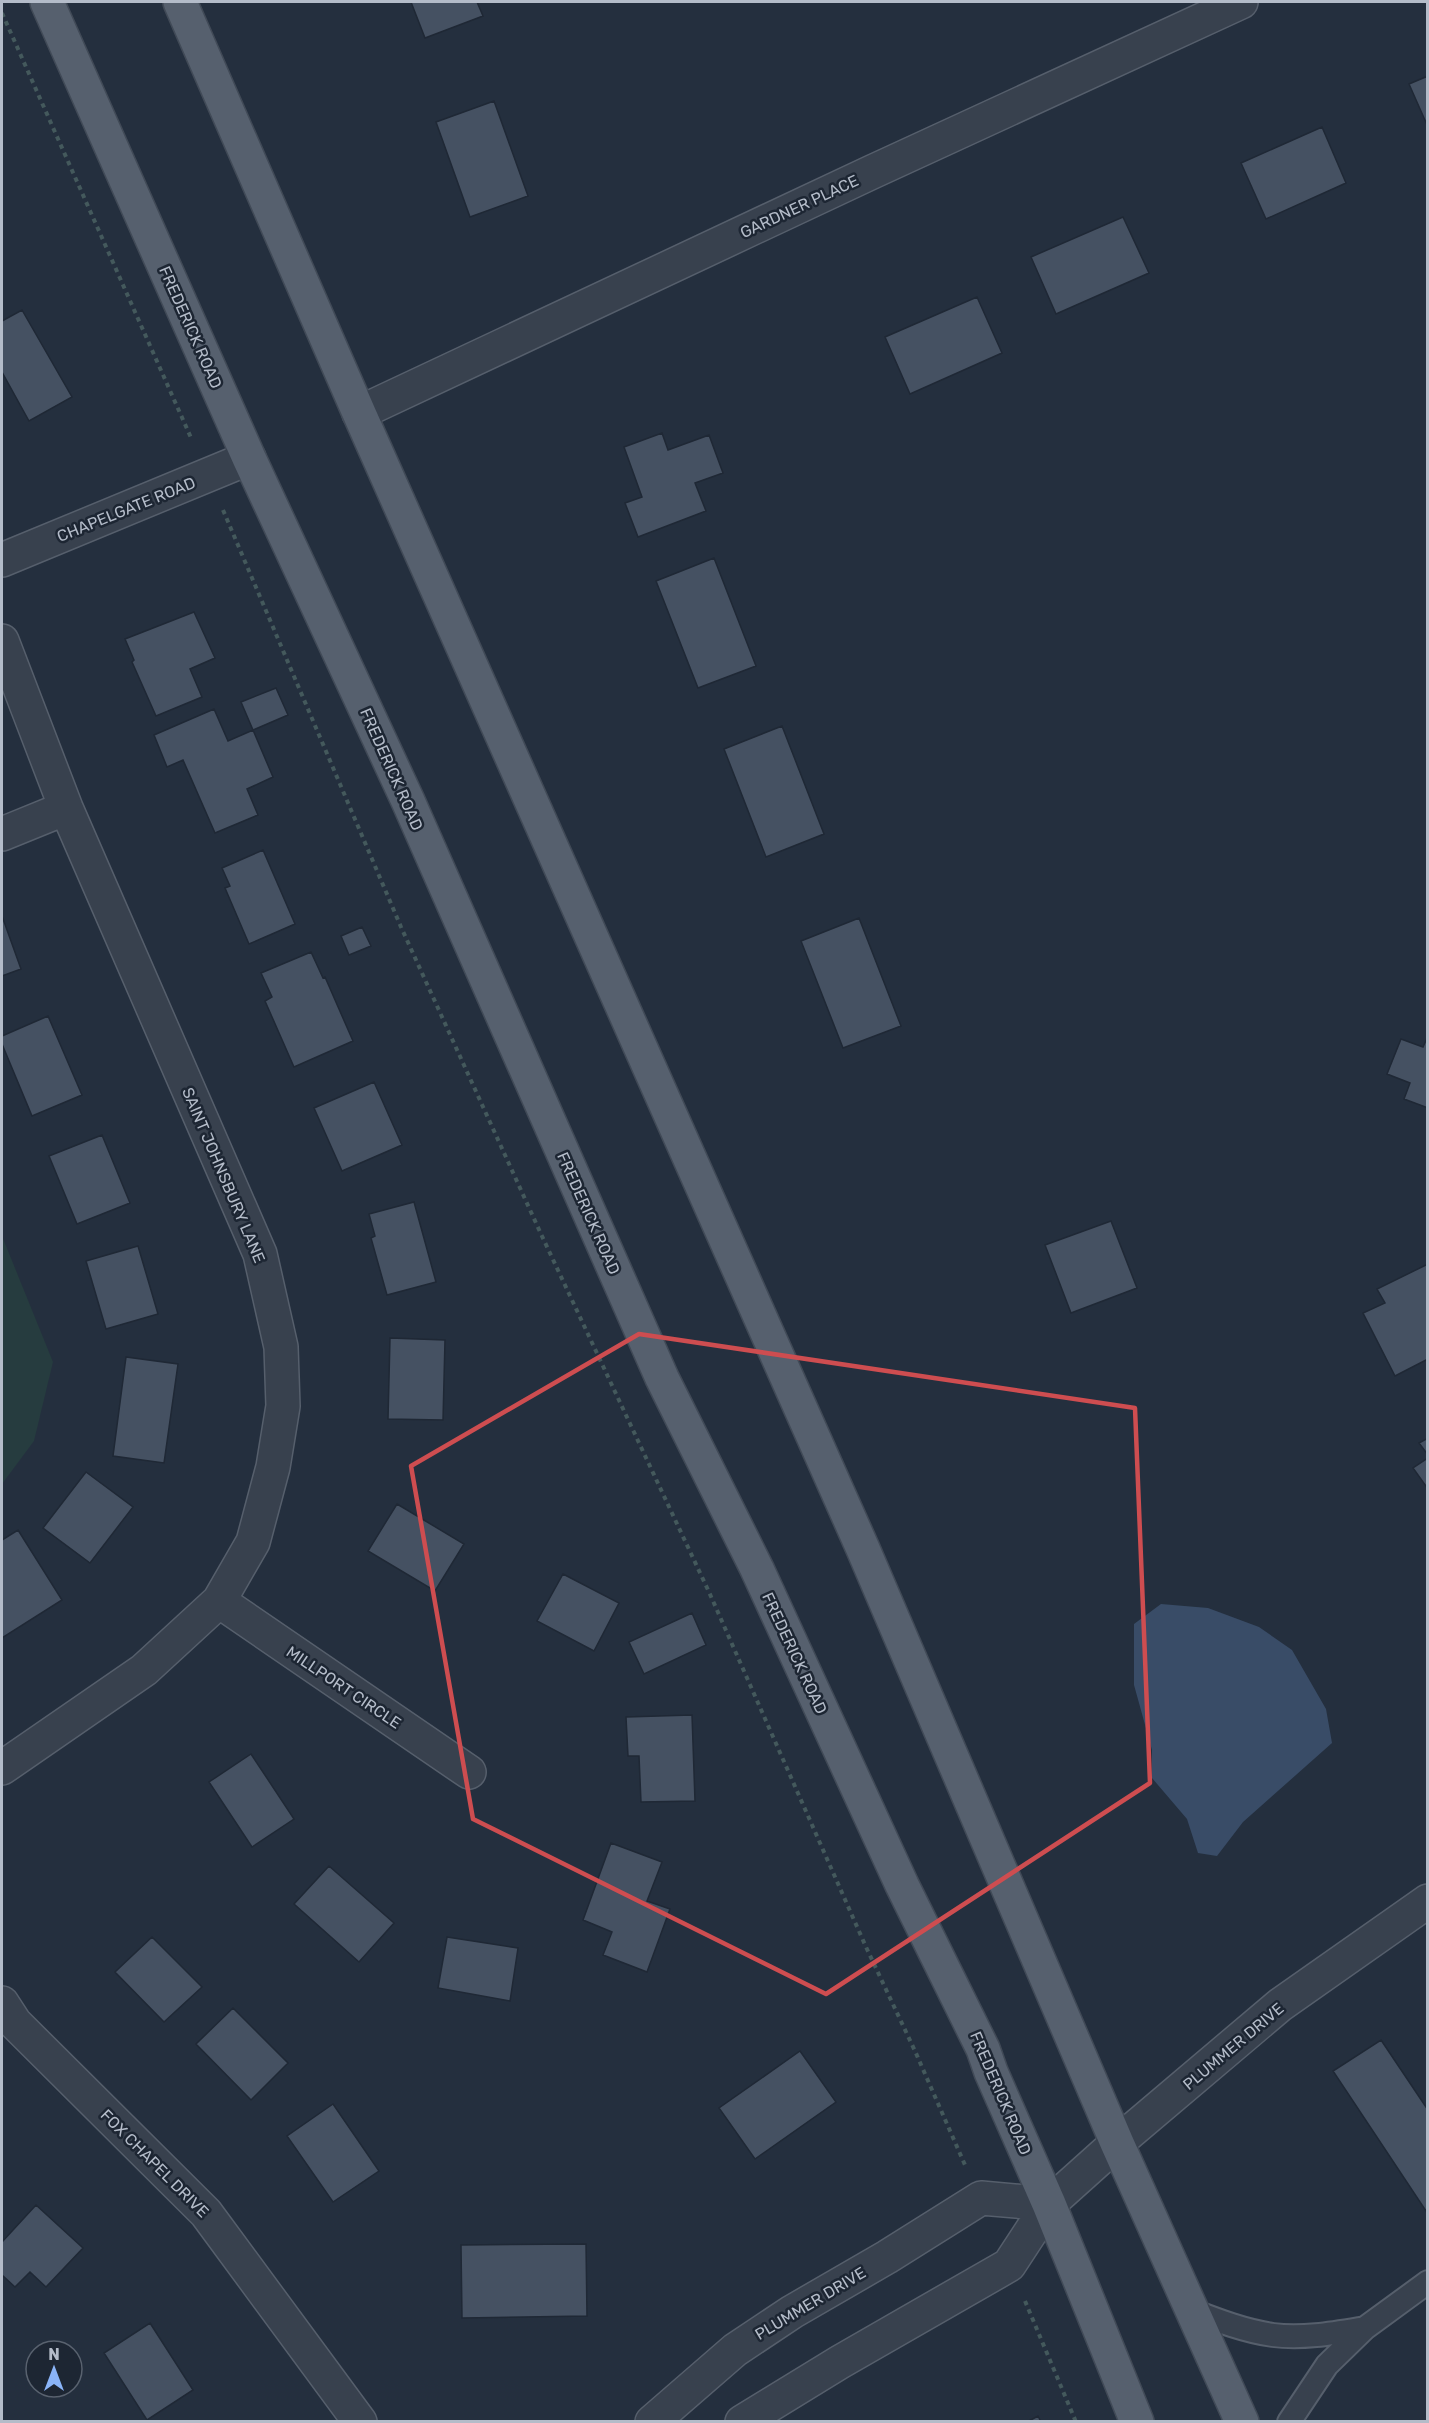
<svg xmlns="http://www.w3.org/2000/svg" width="1429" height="2423" font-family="Rubik,sans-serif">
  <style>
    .green { fill: #263c3f }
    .water { fill: #394c67 }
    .building { fill: #455162; stroke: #1f2835; stroke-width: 1.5 }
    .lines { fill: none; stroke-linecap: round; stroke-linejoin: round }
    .lane-casing { stroke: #565f6c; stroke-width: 26 }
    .street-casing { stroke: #565f6c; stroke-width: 36 }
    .primary-casing { stroke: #414a57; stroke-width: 36 }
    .path { stroke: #44595c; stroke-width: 4; stroke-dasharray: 4.5 4.5; stroke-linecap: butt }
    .lane { stroke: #38414e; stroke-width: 22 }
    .street { stroke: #38414e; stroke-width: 33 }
    .primary { stroke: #56606e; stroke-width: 33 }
    .marked { fill: none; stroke: #ce4d50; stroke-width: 4.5; stroke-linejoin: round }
    .labels { text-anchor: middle; stroke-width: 5; stroke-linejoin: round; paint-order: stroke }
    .street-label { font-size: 16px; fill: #b4bcc9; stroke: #1d2633 }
  </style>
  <rect width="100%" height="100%" fill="#242f3e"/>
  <path class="green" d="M2,1236L53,1362L34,1441L2,1484Z"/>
  <path class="water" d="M1161,1604L1208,1608L1259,1627L1292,1650L1326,1709L1332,1743L1243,1822L1217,1856L1198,1853L1187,1819L1152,1778V1750L1134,1685V1624Z"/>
  <path class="building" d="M411,2H477L483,16L425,38Z
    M1428,76V127L1409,84Z
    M494,101L528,196L470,217L436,122Z
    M1322,127L1346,183L1266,219L1241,163Z
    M1123,217L1149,273L1056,314L1031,257Z
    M977,297L1002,353L910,394L885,337Z
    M22,310L72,397L29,421L2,372V321Z
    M662,433L668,450L709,435L723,473L695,483L706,511L638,537L625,503L642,497L624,447Z
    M714,558L756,666L698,688L656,581Z
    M194,612L215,658L190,669L202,697L156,716L132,662L134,660L125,639Z
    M276,688L288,715L253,730L241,702Z
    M214,709L228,741L253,730L273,777L247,789L258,815L215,833L183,760L167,767L154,735Z
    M782,726L824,834L766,857L724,749Z
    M263,850L295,924L249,944L225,888L230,886L222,868Z
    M2,916L21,969L2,976Z
    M859,918L901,1026L843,1048L801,941Z
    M362,927L371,946L349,955L341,936Z
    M311,952L323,978L325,977L353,1041L294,1067L265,1001L272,997L261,973Z
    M48,1016L82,1095L32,1116L2,1044V1036Z
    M1428,1036V1108L1404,1099L1410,1083L1387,1074L1401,1039L1423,1047Z
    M374,1082L402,1145L342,1171L314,1108Z
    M102,1135L130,1203L77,1224L49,1156Z
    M414,1202L436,1282L387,1295L371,1238L375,1236L369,1214Z
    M1111,1221L1137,1288L1071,1313L1045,1245Z
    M138,1246L158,1314L106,1329L86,1261Z
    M1428,1264V1359L1395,1376L1363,1313L1385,1303L1377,1289Z
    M390,1338L445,1340L443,1420L388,1419Z
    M126,1357L178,1364L164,1463L113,1456Z
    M1428,1438V1455L1419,1443Z
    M1428,1458V1489L1413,1468Z
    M86,1472L133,1507L90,1563L43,1528Z
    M397,1504L464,1544L435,1591L368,1551Z
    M18,1530L62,1600L2,1638V1540Z
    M563,1574L619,1603L594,1651L537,1621Z
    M692,1613L706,1645L644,1674L629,1642Z
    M692,1715L695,1801L641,1802L639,1756H628L626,1717Z
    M251,1754L294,1819L252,1847L209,1782Z
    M611,1843L662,1862L647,1901L670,1909L647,1972L603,1955L612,1932L583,1920Z
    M329,1866L394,1923L359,1962L294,1904Z
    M152,1937L202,1987L164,2022L115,1972Z
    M447,1937L518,1948L510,2001L438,1988Z
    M233,2008L288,2063L251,2100L196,2044Z
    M1381,2040L1428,2110V2214L1333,2071Z
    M800,2051L836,2102L755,2159L719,2108Z
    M333,2104L379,2171L333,2202L287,2136Z
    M36,2205L83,2248L46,2287L30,2272L15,2287L2,2275V2242Z
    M586,2244L587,2316L462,2318L461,2245Z
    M150,2323L193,2390L147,2420L104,2353Z
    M1038,2416L1041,2422H1027Z"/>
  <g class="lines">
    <defs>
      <path id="lane" d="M1193,2311C1219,2321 1245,2331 1273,2335C1303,2339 1335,2333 1365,2328
        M1289,2422L1327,2365L1365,2328L1428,2282"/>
      <path id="street" d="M359,413L872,172L1241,2
        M2,560L249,458
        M2,641L66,808L260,1254L281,1347L283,1406L273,1467L253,1542L219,1601L144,1670L2,1768
        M2,834L66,808
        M219,1601L469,1772
        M2,2003L15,2023L206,2213L360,2422
        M652,2422L735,2350L792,2312L887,2257L981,2198L1049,2204
        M742,2422L840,2362L1009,2265L1049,2204L1117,2143L1280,2005L1428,1901"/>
      <path id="primary" d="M47,2L249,458L408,801L662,1378L757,1569L902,1885L983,2049L991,2072L1049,2204L1137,2422
        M180,2L359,413L863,1549L1117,2143L1242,2422"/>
    </defs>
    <use href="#lane" class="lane-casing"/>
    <use href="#street" class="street-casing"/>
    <use href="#primary" class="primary-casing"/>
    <path class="path" d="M2,13L192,440
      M223,510L401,927L541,1234L709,1592L866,1947L915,2051L965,2165
      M1025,2301L1076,2422"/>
    <use href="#lane" class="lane"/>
    <use href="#street" class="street"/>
    <use href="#primary" class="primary"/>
  </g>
  <path class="marked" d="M639,1334L1135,1408L1150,1783L826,1994L473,1819L411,1466Z"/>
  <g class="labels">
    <g class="street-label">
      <text transform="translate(799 206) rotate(-25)" y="6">GARDNER PLACE</text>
      <text transform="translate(191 327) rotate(66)" y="6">FREDERICK ROAD</text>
      <text transform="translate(126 509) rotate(-22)" y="6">CHAPELGATE ROAD</text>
      <text transform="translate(392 769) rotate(66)" y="6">FREDERICK ROAD</text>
      <text transform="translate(224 1175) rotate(67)" y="6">SAINT JOHNSBURY LANE</text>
      <text transform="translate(589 1213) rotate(66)" y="6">FREDERICK ROAD</text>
      <text transform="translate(795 1653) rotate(65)" y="6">FREDERICK ROAD</text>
      <text transform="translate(344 1687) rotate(34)" y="6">MILLPORT CIRCLE</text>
      <text transform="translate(1233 2046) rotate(-40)" y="6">PLUMMER DRIVE</text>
      <text transform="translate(1001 2093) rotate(67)" y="6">FREDERICK ROAD</text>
      <text transform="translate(155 2163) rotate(45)" y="6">FOX CHAPEL DRIVE</text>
      <text transform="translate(810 2303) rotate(-31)" y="6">PLUMMER DRIVE</text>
    </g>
  </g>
  <rect width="1429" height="2423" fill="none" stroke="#b4bcc9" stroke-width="6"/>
  <g transform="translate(54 2369)"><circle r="28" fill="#1d2633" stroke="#59626f" stroke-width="1.5"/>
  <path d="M0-4.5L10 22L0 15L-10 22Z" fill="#8ab4f8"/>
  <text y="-9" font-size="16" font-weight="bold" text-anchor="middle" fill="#b4bcc9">N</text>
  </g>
</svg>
